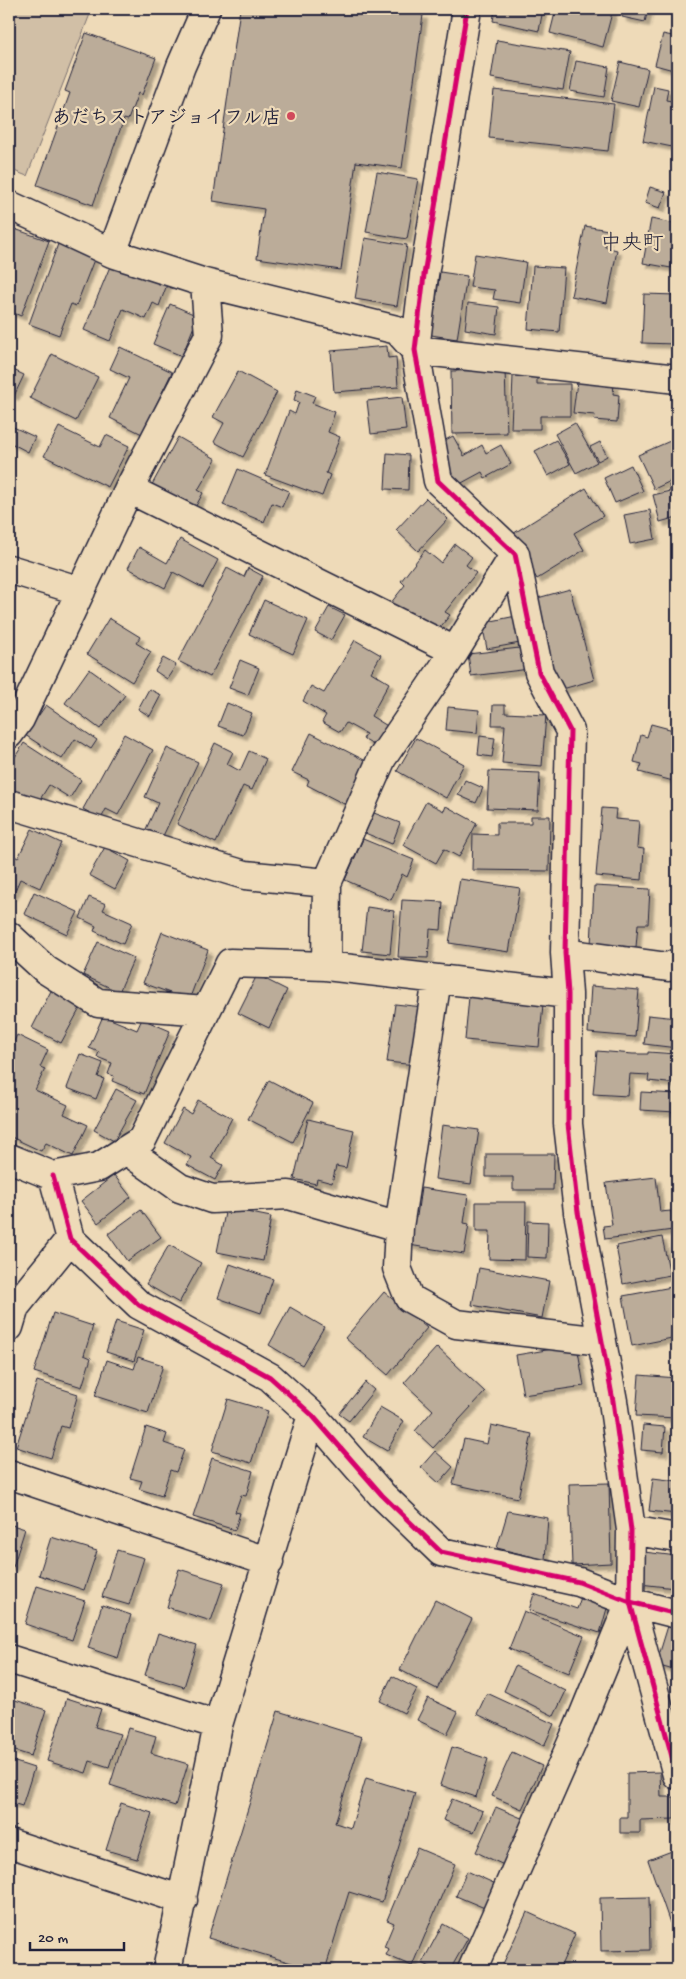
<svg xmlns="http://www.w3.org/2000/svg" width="686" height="1979" font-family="'Gochi Hand','Klee One',sans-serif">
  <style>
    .green { fill: #d1bfa6; stroke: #7a7070 }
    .building { fill: #bbac99; stroke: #22223b; filter: url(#shadow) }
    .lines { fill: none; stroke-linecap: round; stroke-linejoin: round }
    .minor-casing { stroke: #22223b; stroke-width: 31 }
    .minor { stroke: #eedab8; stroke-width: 28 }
    .cycleway-casing { stroke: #eedab8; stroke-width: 8 }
    .cycleway { stroke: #d6006c; stroke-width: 5 }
    .poi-dot { fill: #d1495b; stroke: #eedab8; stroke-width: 2 }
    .labels { text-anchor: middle; stroke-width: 4.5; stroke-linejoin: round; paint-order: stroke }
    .poi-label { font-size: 19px; font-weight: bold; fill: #22223b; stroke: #eedab8; text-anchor: end }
    .quarter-label { font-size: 21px; fill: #22223b; stroke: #eedab8 }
  </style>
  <defs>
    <filter id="shadow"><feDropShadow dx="4.5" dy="4.5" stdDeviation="1" flood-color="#0004"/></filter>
  </defs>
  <rect width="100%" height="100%" fill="#eedab8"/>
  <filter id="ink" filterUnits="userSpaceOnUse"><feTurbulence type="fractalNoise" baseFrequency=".02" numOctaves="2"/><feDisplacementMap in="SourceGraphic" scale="10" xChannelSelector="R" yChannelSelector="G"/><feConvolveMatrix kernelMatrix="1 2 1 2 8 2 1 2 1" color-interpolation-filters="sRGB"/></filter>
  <g filter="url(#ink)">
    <path class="green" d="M9,9H92L27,176L9,169Z"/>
    <path class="building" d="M240,9H395L398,11L423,15L402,168L356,162L341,270L257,258L264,209L213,201Z
      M495,9H543L539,31L493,21Z
      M556,9H613L603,47L550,33Z
      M623,9H648L645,22L622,17Z
      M86,33L156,58L142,95L138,93L128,120L124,119L93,205L37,185L70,93L65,91Z
      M663,34L677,37V71L655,65Z
      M497,40L570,52L563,90L491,78Z
      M576,61L609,67L604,97L570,91Z
      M620,62L648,69L639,107L611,101Z
      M654,86L668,89L666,100L677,102V148L643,141Z
      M494,90L614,104L608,151L489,138Z
      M377,172L418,179L407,239L366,232Z
      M650,187L666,192L660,208L645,203Z
      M651,219L677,224V235L671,268L643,263Z
      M585,226L608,230L605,247L617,250L607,303L571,296Z
      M9,227L49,241L21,316L9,311Z
      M365,238L407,245L397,306L355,299Z
      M58,244L95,257L76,306L71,304L59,335L29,324Z
      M475,254L526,262L520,303L493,299L495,290L470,287Z
      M113,259L168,282L159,306L153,303L146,319L123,309L110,341L84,330Z
      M533,266L564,268L559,332L528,329Z
      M440,272L467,276L457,339L431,335Z
      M644,294L677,295V353H675V344L642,343Z
      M468,303L499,307L496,334L465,329Z
      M170,304L198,316L182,356L153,344Z
      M387,346L388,358L396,357L398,387L334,392L331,351Z
      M120,347L172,372L142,434L110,418L129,378L110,369Z
      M52,354L98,377L76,421L30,398Z
      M9,368L24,375L14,396L9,393Z
      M505,370L507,433L452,434L451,371Z
      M238,371L277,392L243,457L214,442L224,423L213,417Z
      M513,375H537V384H570V416H540V429H511Z
      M577,381L614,384L613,394L619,395L617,422L594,420L595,415L573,413Z
      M297,389L315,396L312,403L335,412L328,432L340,437L326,473L330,475L322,496L265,475L289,411L295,414L299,402L294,400Z
      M402,397L406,430L371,434L367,401Z
      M575,423L597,462L576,473L555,434Z
      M9,425L35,437L28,452L9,442Z
      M59,427L100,447L106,435L129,446L108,487L44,456Z
      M453,436L464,456L482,445L486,453L501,445L511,464L485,478L482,472L458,485L436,445Z
      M178,437L216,459L198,490L203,493L191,515L148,492Z
      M677,438V478L654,489L638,455Z
      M556,440L570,464L548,476L535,451Z
      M600,442L607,456L598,461L590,447Z
      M387,453L409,455L408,490L385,489Z
      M631,465L643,491L615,503L604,478Z
      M238,469L289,491L282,507L272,503L264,522L223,505Z
      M677,483V517L660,522L653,495L670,491L669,485Z
      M586,488L603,516L574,533L584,550L537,579L511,535Z
      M426,498L448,519L418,551L396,530Z
      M650,510L655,539L630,544L624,515Z
      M180,539L218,560L203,588L173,572L165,588L128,568L139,547L167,563Z
      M455,544L472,557L466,565L476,573L445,612L450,615L438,630L417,614L412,621L390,604L405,585L401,581L425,550L441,563Z
      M227,568L244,577L248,568L263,576L210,677L178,661Z
      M570,589L594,680L559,690L534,599Z
      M264,600L308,620L293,654L249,634Z
      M329,607L345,615L331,640L315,632Z
      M516,616L520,643L487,649L482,623Z
      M109,618L140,637L136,643L151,652L132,682L87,654Z
      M355,640L381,655L371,672L389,683L371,716L389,727L377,747L363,739L366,734L346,723L340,732L322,722L326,715L303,701L311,686L324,693Z
      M528,647L530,669L471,676L468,654Z
      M163,658L176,665L167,679L155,671Z
      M240,660L259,668L248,695L229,688Z
      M89,669L125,695L100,729L65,703Z
      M149,689L161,695L150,716L138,709Z
      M227,703L252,713L243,735L218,726Z
      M46,705L97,740L91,749L75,739L62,759L25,735Z
      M493,705H505V713L546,715L542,766L502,763L505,725H492Z
      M448,707L479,710L477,733L446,730Z
      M651,724L677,731V782L639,772L642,764L634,762L641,735L647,737Z
      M311,733L368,762L346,805L307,785L309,780L292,772Z
      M124,734L153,750L118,815L106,809L101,819L83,809Z
      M480,736L495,738L492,757L478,755Z
      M416,738L464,764L446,798L397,771Z
      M24,743L81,780L70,798L49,785L37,804L9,792V766Z
      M215,743L233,752L227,764L240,771L249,751L266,759L252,790L243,786L216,843L177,824Z
      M167,748L198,762L163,836L146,829L158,803L145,797Z
      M489,771L540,773L538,810L487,808Z
      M465,780L483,788L476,803L458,795Z
      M426,802L444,811L446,806L477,823L459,857L444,849L436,863L403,845Z
      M602,808L616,809L615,819L639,821L637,848L644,849L642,880L596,876Z
      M374,813L400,823L392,844L365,833Z
      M531,816H550L549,871L472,870L473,834L497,835V823H531Z
      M32,829L61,843L40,888L20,879L13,895L9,894V853L18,858Z
      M363,839L414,860L407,877L402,874L391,900L345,880Z
      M105,847L130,861L115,889L89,875Z
      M460,879L520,888L509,952L449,943Z
      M594,886L650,889L648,924H638L636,947L591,945Z
      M34,892L78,912L67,934L24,914Z
      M89,897L106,904L103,910L132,923L123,944L94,931L96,926L80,918Z
      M402,900L443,902L441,930L430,929L428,958L398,957Z
      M367,907L394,911L390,954L362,951Z
      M162,932L208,950L189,1000L143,983Z
      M98,942L134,958L119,992L83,975Z
      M257,975L287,990L269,1028L238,1013Z
      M54,985L84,1001L61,1043L32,1028Z
      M591,986L639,990L635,1037L588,1033Z
      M469,997L543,1004L539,1047L465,1040Z
      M395,1004L423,1007L416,1065L387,1062Z
      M648,1015L677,1018V1048L644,1044Z
      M103,1016L137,1030L142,1019L170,1031L144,1094L112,1081L114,1076L108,1074L112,1063L97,1057L99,1052L89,1048Z
      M17,1035L48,1050L40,1067L45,1069L35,1090L68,1105L64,1114L88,1125L73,1156L46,1143L41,1151L9,1136V1051Z
      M597,1051L633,1054H648V1052L677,1054V1084L648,1081L649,1075L630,1074L628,1096L593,1094Z
      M80,1054L103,1063L98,1077L104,1079L96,1099L67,1088Z
      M269,1080L313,1103L293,1142L248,1119Z
      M116,1089L137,1100L114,1141L94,1130Z
      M641,1092L677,1094L676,1112L640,1110Z
      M198,1100L232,1118L211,1158L223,1165L215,1180L187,1165L191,1157L165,1143L183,1109L191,1114Z
      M308,1119L354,1130L346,1168L336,1166L332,1183L317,1179L316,1184L294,1179Z
      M442,1125L479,1130L471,1184L435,1179Z
      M486,1154H554L553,1190H513V1177H486Z
      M114,1175L131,1197L98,1223L81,1201Z
      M656,1177L660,1212L671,1211L673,1230L605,1239L603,1226L612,1225L606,1183Z
      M677,1185V1210L674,1186Z
      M421,1188L468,1195L464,1223L469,1224L464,1254L409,1245L414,1215L417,1216Z
      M476,1202H526L525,1260L489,1259L490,1231H476Z
      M226,1208L271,1217L263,1261L217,1252Z
      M141,1210L161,1237L127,1261L108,1234Z
      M528,1221L548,1222L547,1258L527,1257Z
      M662,1237L670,1275L623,1284L616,1246Z
      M169,1245L201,1263L179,1303L146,1284Z
      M230,1264L273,1279L261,1313L218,1298Z
      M479,1268L549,1281L542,1318L472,1305Z
      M677,1286V1337L632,1346L623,1296Z
      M384,1292L427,1328L388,1375L345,1338Z
      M290,1307L324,1327L302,1365L269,1345Z
      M53,1313L93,1326L84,1355L91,1358L82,1387L34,1372Z
      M116,1321L144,1330L134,1361L106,1352Z
      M577,1345L584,1386L523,1395L516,1355Z
      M437,1347L485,1392L433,1448L415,1431L433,1410L404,1383Z
      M138,1357L163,1365L148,1413L95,1396L107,1360L134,1369Z
      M639,1375L677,1378V1418L636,1416Z
      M37,1381L78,1394L68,1428L61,1426L51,1458L16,1447Z
      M365,1382L374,1390L349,1421L339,1414Z
      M228,1399L268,1411L251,1463L212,1451Z
      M380,1407L404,1421L387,1451L363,1437Z
      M491,1425L532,1434L518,1498L453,1484L464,1439L487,1444Z
      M643,1425L665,1427L663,1452L641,1450Z
      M146,1427L167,1434L164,1443L184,1450L176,1472L170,1470L162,1496L139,1489L142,1481L130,1478Z
      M435,1451L453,1467L439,1483L421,1467Z
      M212,1458L253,1471L246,1496L241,1495L235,1512L240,1513L235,1530L193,1517Z
      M653,1478L677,1481V1514L649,1511Z
      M609,1483L611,1563L572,1565L569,1484Z
      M508,1511L548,1518L545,1560L497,1548Z
      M9,1524L25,1529L13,1567L9,1565Z
      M51,1537L97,1551L84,1590L39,1575Z
      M117,1550L144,1558L129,1605L102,1597Z
      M644,1552L677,1556L675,1588L640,1584Z
      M179,1569L224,1583L211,1621L167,1607Z
      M37,1586L85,1601L72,1640L25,1624Z
      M534,1594L577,1609L581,1597L608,1605L600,1633L529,1610Z
      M435,1600L472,1619L437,1689L400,1670Z
      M102,1605L131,1615L118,1658L88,1648Z
      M524,1611L584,1636L569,1673L509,1649Z
      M668,1626L677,1629V1671L656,1665Z
      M158,1633L197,1645L184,1687L145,1675Z
      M515,1666L566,1691L554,1716L504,1691Z
      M392,1676L417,1689L404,1713L380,1701Z
      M487,1693L554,1724L544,1746L477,1714Z
      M9,1698L46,1710L31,1756L9,1749Z
      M67,1698L101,1709L95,1727L120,1734L109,1767L90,1761L86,1773L47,1761Z
      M428,1698L458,1712L447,1734L417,1720Z
      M278,1711L362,1737L335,1823L351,1828L366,1778L415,1793L382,1902L349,1892L325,1970H315L208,1938Z
      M128,1728L156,1736L151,1753L188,1764L175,1806L110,1785Z
      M452,1747L488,1759L476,1797L440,1785Z
      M512,1752L542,1766L522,1809L492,1796Z
      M9,1760L34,1768L22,1806L9,1802Z
      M660,1772L661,1797H674V1819L640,1820V1833H620V1817H627V1773Z
      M452,1799L483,1811L474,1832L443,1820Z
      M121,1803L152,1813L137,1859L106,1850Z
      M496,1807L526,1820L506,1866L476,1852Z
      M417,1848L455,1864L412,1966L386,1955L389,1949L384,1947L394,1923L387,1920Z
      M677,1849V1921L670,1923L648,1860Z
      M467,1871L498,1885L487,1909L456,1896Z
      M649,1897L650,1950L601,1951L600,1898Z
      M527,1912L575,1934L559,1970H547L540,1967L538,1970H517L503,1964Z
      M443,1924L468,1938L450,1970H437L422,1963Z"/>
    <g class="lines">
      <defs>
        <path id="minor" d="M467,9L424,275L415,350L438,481L515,554L539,672L570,731L565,953L568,994V1124L578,1212L613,1401L631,1530L630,1602L677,1775
          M9,205L112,253L205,283L397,330L415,350L677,379
          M112,253L181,66L206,9
          M129,489L455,651
          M9,569L81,591
          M9,734L20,719L129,489L209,335L205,283
          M9,804L245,875L327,883
          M9,936L46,970L98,1003L206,1011
          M565,953L668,967L677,963
          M326,966L327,883L382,758L455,651L515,554
          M437,979L399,1227L397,1268L409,1298L456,1324L602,1341
          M126,1150L180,1188L212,1199L289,1195L399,1227
          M9,1158L53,1176L99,1167L142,1140L230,963L326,966L568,994
          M53,1176L70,1239L139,1305L270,1377L312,1415L382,1495L441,1552L579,1582L630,1602L677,1614
          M9,1327L15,1307L70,1239
          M9,1474L269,1562
          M631,1530L677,1538
          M9,1659L218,1725
          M9,1843L183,1900
          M167,1970L218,1725L312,1415
          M472,1970L577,1731L630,1602"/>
      </defs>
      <use href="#minor" class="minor-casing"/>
      <use href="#minor" class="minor"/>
      <defs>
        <path id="cycleway" d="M467,9L424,275L415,350L438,481L515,554L539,672L570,731L565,953L568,994V1124L578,1212L613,1401L631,1530L630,1602L677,1775
          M53,1176L70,1239L139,1305L270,1377L312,1415L382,1495L441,1552L579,1582L630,1602L677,1614"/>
      </defs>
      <use href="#cycleway" class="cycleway-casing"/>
      <use href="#cycleway" class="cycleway"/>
    </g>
  </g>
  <circle class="poi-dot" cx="291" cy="116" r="5"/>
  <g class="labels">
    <g class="poi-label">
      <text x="281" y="123">あだちストアジョイフル店</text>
    </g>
    <g class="quarter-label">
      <text x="632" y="249">中央町</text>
    </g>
  </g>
  <rect width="686" height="1979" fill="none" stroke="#eedab8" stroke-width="30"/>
  <rect x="15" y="15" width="656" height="1949" fill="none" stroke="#22223b" stroke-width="2" filter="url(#ink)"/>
  <path d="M30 1942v8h94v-8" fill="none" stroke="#22223b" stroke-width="2.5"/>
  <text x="38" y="1942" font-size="15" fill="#22223b" stroke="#eedab8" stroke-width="4" paint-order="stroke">20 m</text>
</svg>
